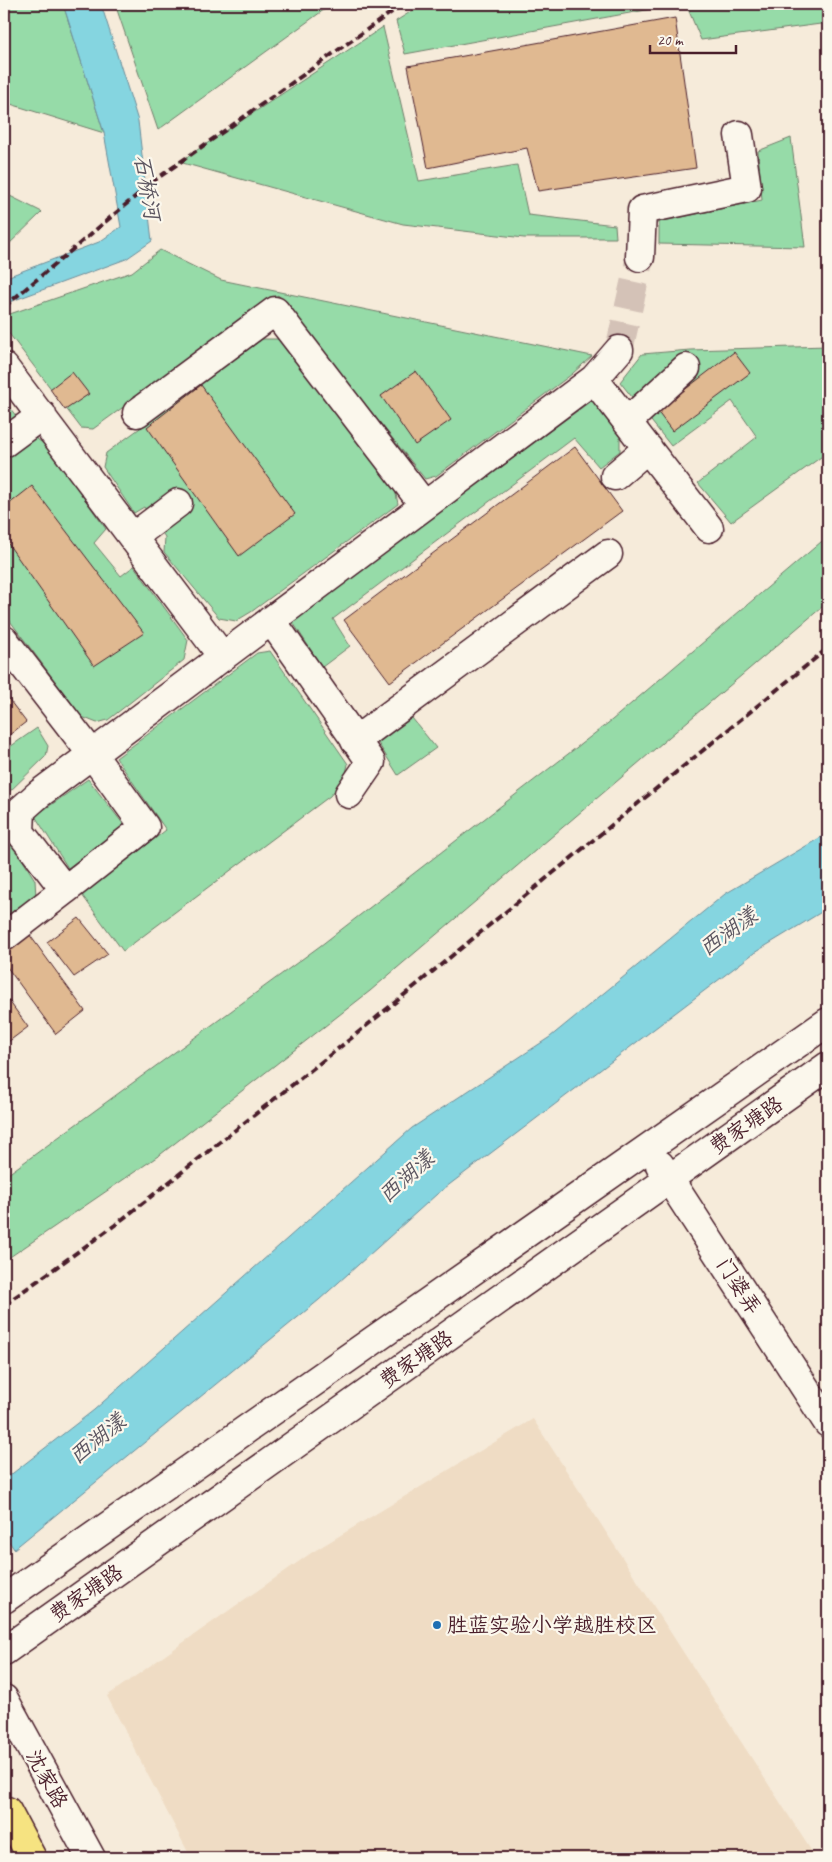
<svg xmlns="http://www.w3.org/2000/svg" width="832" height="1862" font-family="Caveat,'LXGW WenKai TC',sans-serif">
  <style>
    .built { fill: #efdcc4 }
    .green { fill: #96dba8; stroke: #707d6a }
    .water { fill: #85d5e0; stroke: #6d8c98 }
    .building { fill: #e0b991; stroke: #4a1f2b }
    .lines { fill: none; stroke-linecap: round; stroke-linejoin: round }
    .minor-tunnel { stroke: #d4c2b7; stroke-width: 28; stroke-dasharray: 28 14; stroke-linecap: butt }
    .minor-casing { stroke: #4a1f2b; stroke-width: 31 }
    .major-casing { stroke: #4a1f2b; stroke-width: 31 }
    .minor { stroke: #fbf7ec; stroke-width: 28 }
    .major { stroke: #f6e381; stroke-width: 28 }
    .rail { stroke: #4a1f2b; stroke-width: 4; stroke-dasharray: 8 4; stroke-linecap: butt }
    .poi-dot { fill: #1f6fb2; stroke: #fbf7ec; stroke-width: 2 }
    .labels { text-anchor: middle; stroke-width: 4.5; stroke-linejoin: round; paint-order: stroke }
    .street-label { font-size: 21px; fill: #4a1f2b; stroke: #fbf7ec }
    .poi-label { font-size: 21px; fill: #4a1f2b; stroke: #fbf7ec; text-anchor: start }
    .water-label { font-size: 22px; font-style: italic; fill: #5c5661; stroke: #fbf7ec }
  </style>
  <rect width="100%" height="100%" fill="#f6ebda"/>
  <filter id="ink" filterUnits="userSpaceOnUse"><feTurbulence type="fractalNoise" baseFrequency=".02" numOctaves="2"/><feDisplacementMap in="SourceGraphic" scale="10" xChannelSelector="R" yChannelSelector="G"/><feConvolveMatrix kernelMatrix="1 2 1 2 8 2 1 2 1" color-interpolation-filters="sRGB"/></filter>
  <g filter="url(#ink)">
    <path class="built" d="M533,1419L816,1858H191L107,1696L311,1553Z"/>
    <path class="green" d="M4,4H63L104,133L4,102Z
      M115,4H332L158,130Z
      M423,4H679L405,54L396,21Z
      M686,4H828V23L701,40Z
      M383,27L419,181L517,165L528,215L615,225L616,238H524L403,224L179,162Z
      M791,138L805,247L659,244V222L762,200L758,151Z
      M4,193L42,212L4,249Z
      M160,250L221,280L592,356L572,374L436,476L425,479L278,295L93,429L81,428L4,327V316L132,272Z
      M262,339H279L394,484L398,504L251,612L236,621L219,618L164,552L165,537L144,507L134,513L103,467L106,453Z
      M828,346V452L731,522L698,483L757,437L732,401L671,446L620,382L642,354L690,350Z
      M4,400L19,420L4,432Z
      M592,400L620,437V451L599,467L574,438L333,619L350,646L322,667L292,621Z
      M34,437L47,446L106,529L94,543L121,576L134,566L188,640L184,660L108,720L97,723L82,717L4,613V460Z
      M828,536V602L370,991L161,1154L4,1261V1177L320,946L612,720Z
      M270,651L348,764L345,778L330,796L123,951L82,895L166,830L116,758L257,653Z
      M412,718L436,748L398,775L378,743Z
      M37,728L48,746L46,756L4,797V751Z
      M88,779L124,825L68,868L35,816Z
      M4,830L35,880L36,897L4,924Z"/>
    <path class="water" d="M63,4H101L138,121L152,241L126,259L4,304V278L99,242L121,227L104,133Z
      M828,833V908L754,953L437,1194L319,1300L14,1549L4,1534V1480L94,1410L412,1128L550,1037L725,894Z"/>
    <path class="building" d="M675,18L696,168L538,191L527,148L428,168L408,66Z
      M734,352L750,373L672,431L657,411Z
      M416,371L451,420L415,445L381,396Z
      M72,372L89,394L65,410L50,389Z
      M201,385L295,514L239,556L147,427Z
      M575,447L622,511L390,682L344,620Z
      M32,486L144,633L94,666L4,538V508Z
      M4,693L26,722L4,739Z
      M79,918L108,954L74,977L47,942Z
      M29,934L85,1011L56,1034L4,963V952Z
      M4,994L28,1027L4,1045Z"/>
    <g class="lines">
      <path class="minor-tunnel" d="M619,350L640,257"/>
      <defs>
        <path id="minor" d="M640,257L642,210L747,188L739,135
          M4,367L222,656
          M594,379L709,528
          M137,413L275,311L424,505
          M627,422L686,368
          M4,443L42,415
          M615,476L648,448
          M133,537L178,503
          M271,620L371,762L349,794
          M4,640L92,754L145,827L65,890
          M355,741L608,554
          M4,937L65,890L20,832L21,810L39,794L594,379L619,350
          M660,1165L828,1423
          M4,1599L828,1022
          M4,1651L828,1066
          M4,1699L91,1858"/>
        <path id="major" d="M7,1811L32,1858"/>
      </defs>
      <use href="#minor" class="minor-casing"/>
      <use href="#major" class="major-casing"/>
      <use href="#minor" class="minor"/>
      <use href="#major" class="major"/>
      <path class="rail" d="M4,307L155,180L403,4
        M4,1305L115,1225L349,1040L828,648"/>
    </g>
  </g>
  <circle class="poi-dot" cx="437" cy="1625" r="5"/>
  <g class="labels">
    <g class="street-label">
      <text transform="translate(746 1125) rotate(-35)" y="7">费家塘路</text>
      <text transform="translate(739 1286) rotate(57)" y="7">门婆弄</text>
      <text transform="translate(416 1359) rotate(-35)" y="7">费家塘路</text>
      <text transform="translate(86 1593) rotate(-35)" y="7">费家塘路</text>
      <text transform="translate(47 1779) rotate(61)" y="7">沈家路</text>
    </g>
    <g class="poi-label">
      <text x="447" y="1632">胜蓝实验小学越胜校区</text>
    </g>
    <g class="water-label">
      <text transform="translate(148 187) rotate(80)" y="8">石桥河</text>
      <text transform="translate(728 931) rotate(-36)" y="8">西湖漾</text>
      <text transform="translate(406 1176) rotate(-42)" y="8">西湖漾</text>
      <text transform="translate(97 1438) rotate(-39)" y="8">西湖漾</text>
    </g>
  </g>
  <rect width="832" height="1862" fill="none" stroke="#fbf7ec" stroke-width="20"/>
  <rect x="10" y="10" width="812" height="1842" fill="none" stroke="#4a1f2b" stroke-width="2" filter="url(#ink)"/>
  <path d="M650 45v8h86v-8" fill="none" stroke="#4a1f2b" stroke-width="2.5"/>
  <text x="657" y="45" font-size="15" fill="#4a1f2b" stroke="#fbf7ec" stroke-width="4" paint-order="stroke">20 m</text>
</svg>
